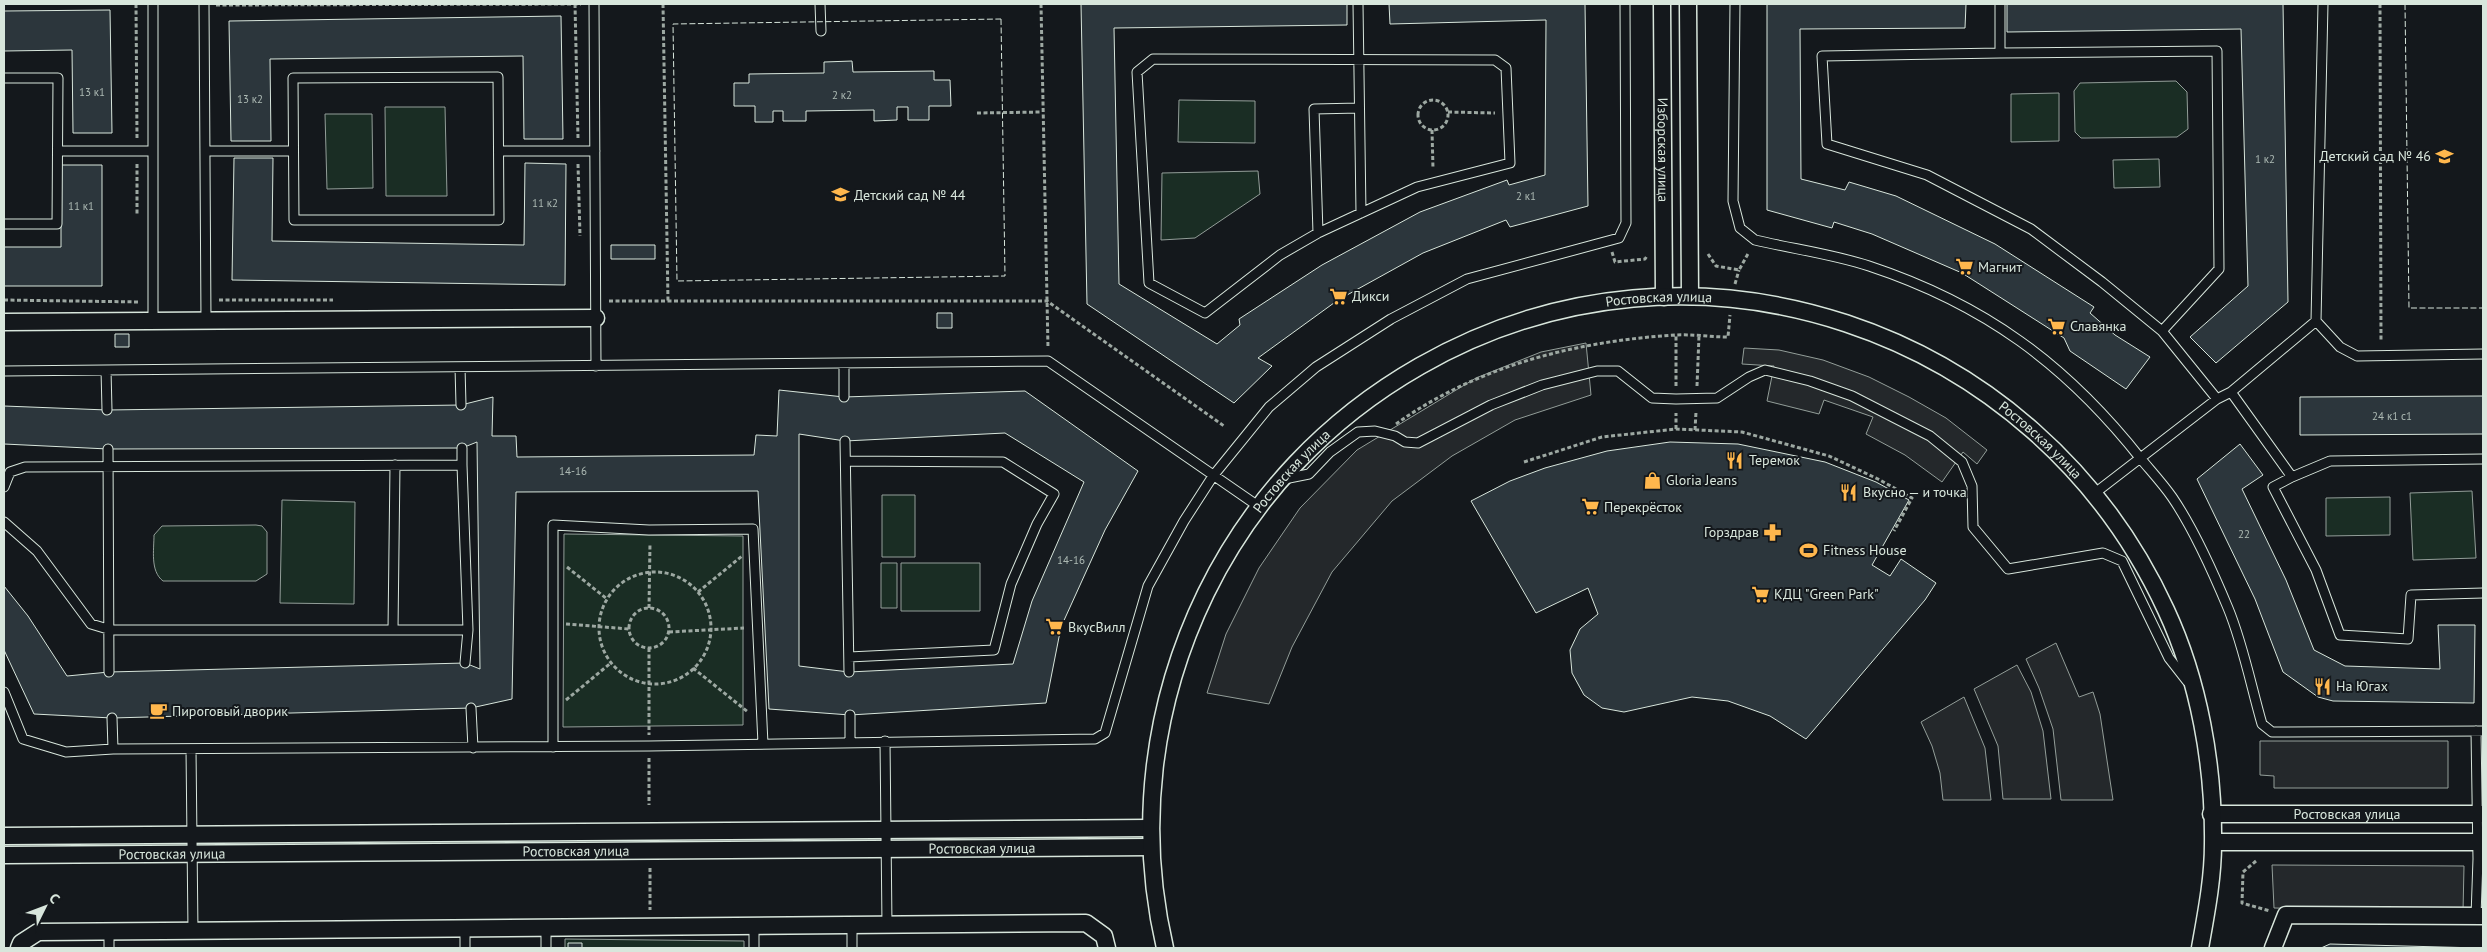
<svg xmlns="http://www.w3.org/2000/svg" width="2487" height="952" font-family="'PT Sans',sans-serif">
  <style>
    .green { fill: #1a2d24; stroke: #939e99 }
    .parking { fill: #24282b; stroke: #939e99 }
    .building { fill: #2c363c; stroke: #d8e6dc; fill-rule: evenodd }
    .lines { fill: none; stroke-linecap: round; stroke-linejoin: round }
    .service-casing { stroke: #d8e6dc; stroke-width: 11 }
    .minor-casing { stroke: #d8e6dc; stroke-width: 19 }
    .path { stroke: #9da8a2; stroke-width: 3; stroke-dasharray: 4 2.5; stroke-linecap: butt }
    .service { stroke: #14181c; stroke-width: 9 }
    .minor { stroke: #14181c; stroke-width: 16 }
    .fence { stroke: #d8e6dc; stroke-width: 1; stroke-dasharray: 6 2.5; stroke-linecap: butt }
    .labels { text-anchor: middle; stroke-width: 4; stroke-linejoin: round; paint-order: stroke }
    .number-label { font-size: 11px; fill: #adbab4 }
    .street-label { font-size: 14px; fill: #d8e6dc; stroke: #14181c }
    .poi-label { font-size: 14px; fill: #d8e6dc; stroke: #14181c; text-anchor: start }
  </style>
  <rect width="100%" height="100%" fill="#14181c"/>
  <path class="green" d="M2176,81L2187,92L2188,129L2177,137L2086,138H2081L2075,132L2074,91L2080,83Z
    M2059,93V141L2011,142V94Z
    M1179,100L1255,101V143L1178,142Z
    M385,107H445L447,196H386Z
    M325,114H372L373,188L327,189Z
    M2159,159L2160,187L2114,188L2113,160Z
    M1258,171L1260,194L1195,238L1161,240L1162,173Z
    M2472,491L2476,558L2413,560L2410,493Z
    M882,495H915V557H882Z
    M2390,497V535L2326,536V498Z
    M282,500L355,502L354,604L280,603Z
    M256,525L262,526L267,532V574L256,581H163C150,571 154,550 154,535L162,526Z
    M564,534L743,536V725L563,727Z
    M881,563H897V608H881Z
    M901,563H980V611H901Z
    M565,939L744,941V948H565Z"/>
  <path class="parking" d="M1586,343L1591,395L1515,420L1452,456L1392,501L1332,572L1292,647L1269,704L1207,693L1226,634L1259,568L1300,508L1357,450L1476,378L1541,352Z
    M1744,348L1779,350L1823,360L1869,377L1909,397L1946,418L1987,450L1977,464L1963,452L1942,482L1905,455L1866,434L1873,417L1824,400L1819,414L1767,401L1774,366L1742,364Z
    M2056,643L2079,697L2093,692L2100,714L2113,800H2061L2053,729L2039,688L2026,659Z
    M2017,665L2031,692L2043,731L2051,799H2003L1998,746L1974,689Z
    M1964,697L1985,748L1991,800H1943L1940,773L1932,746L1921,722Z
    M2260,741H2448V788H2274V776L2260,775Z
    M2272,865L2464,866L2463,912L2274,908Z"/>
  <path class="building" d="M1081,4H1347V25L1114,28L1119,284L1217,344L1240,325L1239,319L1322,265L1420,212L1507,180L1509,185L1545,175L1546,20L1390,24L1389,4H1585L1588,206L1510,227L1506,220L1423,253L1338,300L1258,358L1272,366L1234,403L1087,304Z
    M1767,4H1966L1965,28L1800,29L1801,179L1845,190L1849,182L1896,196L1995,244L2094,307L2090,313L2115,335L2150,357L2126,389L2070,351L2064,338L1962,273L1872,234L1834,222L1832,228L1767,210Z
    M2007,4H2283L2288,302L2216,363L2190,337L2248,286L2241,29L2007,32Z
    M110,10L112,133H73L72,50L4,51V11Z
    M561,16L563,139H524L523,56L270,59L271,141H231L229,21Z
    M852,61L853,72L934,71V80H950L951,106H929V120H908V107H897V120L874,121V110L806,111V121H783V111H773V122H755V106H734V83H749V74L824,73V62Z
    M234,158H273L272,241L524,245L525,163L566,164L565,285L232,280Z
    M61,165H102V286H4V247H61Z
    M611,245H655V259H611Z
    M937,313H952V328H937Z
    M115,334H129V347H115Z
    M779,390L844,397L1025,391L1138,471L1105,530L1061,627L1046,703L850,715L769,709L758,491L516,492L512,699L471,708L112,718L34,714L4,650V586L28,616L67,676L109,672L465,663L480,669L477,442L462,448L108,449L4,444V406L107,410L461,405L493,397L492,436H516L517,457L754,455L756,435L777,436ZM1005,433L1084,482L1032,601L1013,664L849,672L799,666V434L845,441Z
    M2483,396V434L2300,435V397Z
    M1670,442L1738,444L1825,462L1876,482L1909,500L1872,565L1890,576L1901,559L1936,583L1925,600L1806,739L1770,716L1728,701L1692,697L1624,712L1602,708L1584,695L1572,673L1570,650L1580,629L1598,614L1588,588L1536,613L1471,501L1510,481L1545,468L1607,451Z
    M2240,444L2263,475L2242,489L2286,580L2314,650L2345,666L2440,669L2438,625H2475L2474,703L2333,701L2318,697L2283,672L2255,599L2197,479Z
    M568,943H582V948H568Z
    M2330,944L2479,948H2321Z"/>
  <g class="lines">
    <defs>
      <path id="service" d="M204,4L206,321
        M594,4L596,366
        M820,4L821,31
        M1358,4L1361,213
        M1735,4L1733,201L1740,228L1755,240C1793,249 1832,254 1869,266C1984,304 2066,364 2141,459C2151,471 2163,484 2172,497C2194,529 2213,572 2228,608C2243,644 2251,686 2262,724L2272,732L2483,731
        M2000,4V53L1822,56L1827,144L1927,175L2031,229L2102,282L2162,331L2217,399
        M2323,4L2316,321L2340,347L2357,356L2483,354
        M2000,53L2217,51L2219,269L2162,331
        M1153,59L1495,60L1506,68L1510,163L1417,187L1318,233L1280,255L1205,313L1149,283L1137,72Z
        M498,77L499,220H294L293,78Z
        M4,78H58L57,224H4
        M58,151H153
        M205,151H293
        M499,151H595
        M1318,233L1314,109L1359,108
        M153,321V4
        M844,363V397
        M460,367L461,405
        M106,370L107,410
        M4,371L1048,361L1258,506
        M2231,392L2292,477L2273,487L2316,570L2340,635L2408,639L2411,595L2483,593
        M845,441L849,672
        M462,448V465
        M108,449L109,672
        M846,461L1003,462L1054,494L1037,524L1011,584L994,650L849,657
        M2292,477L2330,461L2483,459
        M1284,479L1309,474L1330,452L1358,432L1375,431L1395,436L1405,442L1418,443L1491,405L1542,385L1597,371H1618L1652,398L1676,399L1717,398L1749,377L1765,370L1810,381L1852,396L1930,436L1962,462L1972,486L1973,527L2008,569L2103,553L2122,561L2169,658L2187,681
        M4,487L10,472L25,467L462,465L468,630L465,663
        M2095,493L2217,399L2231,392L2316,321
        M4,522L37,551L91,624L111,630H468
        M393,630L395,465
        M4,692L23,739L66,752L113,749L649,746L1095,739L1105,733L1148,586L1184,521L1213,476L1269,407L1316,367L1391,319L1467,279L1619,238L1626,223L1625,4
        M471,708L473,748
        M850,715V742
        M112,718L113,749
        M885,741L887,925
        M553,747V525L649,530L753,529L763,744
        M191,749L193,931
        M2476,916L2478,859L2476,731
        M852,925V948
        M754,926V948
        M546,928V948
        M109,948V931
        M465,948V928"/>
      <g id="minor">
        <path id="s1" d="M1662,4L1664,297"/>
        <path d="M1688,4L1690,296"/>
        <path d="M4,322L596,318"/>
        <path id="s2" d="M2211,814H2483"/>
        <path d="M4,836L1150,828"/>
        <path d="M2214,842H2483"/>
        <path id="s3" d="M4,855L1150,847"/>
        <path d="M19,948L21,943L38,932L1086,923L1104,936L1107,948"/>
        <path id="s4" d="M1165,948C1137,828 1152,704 1206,593C1253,497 1327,419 1420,366C1692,210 2036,327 2166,610C2199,681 2214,765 2213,844C2213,879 2206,914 2200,948"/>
        <path d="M2273,948L2286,915L2483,916"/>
      </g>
    </defs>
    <use href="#service" class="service-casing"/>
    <use href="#minor" class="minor-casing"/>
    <path class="path" d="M136,4L137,138
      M575,4L578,138
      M663,4L668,301
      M1041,4L1048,348
      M2380,4L2381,342
      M216,5L581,4
      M1418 115a15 15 0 1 1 30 0a15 15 0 1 1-30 0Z
      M1448,112L1495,113
      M977,113L1042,112
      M1432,130L1433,169
      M137,164V216
      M578,164L580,236
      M1612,252L1615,262L1645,259L1647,256
      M1708,254L1716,266L1739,270L1749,252
      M1735,284L1739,270
      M4,300L140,302
      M219,300H333
      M609,301H1047L1224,426
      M1676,386V335
      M1697,386L1699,336
      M1396,424C1477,366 1577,341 1675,335C1692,334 1710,337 1728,337L1730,315
      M1676,429V413
      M1695,430L1696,412
      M1524,462L1602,437L1676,429L1742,432L1829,456L1878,479L1912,498L1894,531
      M567,567L607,599
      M599 628a56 56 0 1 1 112 0a56 56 0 1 1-112 0Z
      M698,592L742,556
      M649,608L650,543
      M629 628a20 20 0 1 1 40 0a20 20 0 1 1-40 0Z
      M566,624L629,629
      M669,632L744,628
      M649,648V735
      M693,668L748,712
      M566,700L612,662
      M649,758V805
      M2256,861L2243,872L2242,903L2270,911
      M650,868V910"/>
    <use href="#service" class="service"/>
    <use href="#minor" class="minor"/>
    <path class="fence" d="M2405,4L2409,308H2483
      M1001,19L1005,276L677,281L673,24Z"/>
  </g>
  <defs>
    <symbol id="school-bare" viewBox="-9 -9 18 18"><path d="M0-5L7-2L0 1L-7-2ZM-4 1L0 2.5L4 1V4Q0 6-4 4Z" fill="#ffb74d" stroke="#14181c" stroke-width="2.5" paint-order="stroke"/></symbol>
    <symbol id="supermarket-bare" viewBox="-9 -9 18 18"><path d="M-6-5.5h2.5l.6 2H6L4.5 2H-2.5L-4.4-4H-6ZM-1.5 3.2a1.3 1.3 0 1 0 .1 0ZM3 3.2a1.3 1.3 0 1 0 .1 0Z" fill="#ffb74d" stroke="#14181c" stroke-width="2.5" paint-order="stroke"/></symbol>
    <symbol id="restaurant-bare" viewBox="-9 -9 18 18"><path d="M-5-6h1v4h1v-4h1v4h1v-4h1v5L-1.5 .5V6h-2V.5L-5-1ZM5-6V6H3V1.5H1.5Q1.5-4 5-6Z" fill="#ffb74d" stroke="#14181c" stroke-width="2.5" paint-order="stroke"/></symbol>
    <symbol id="shop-bare" viewBox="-9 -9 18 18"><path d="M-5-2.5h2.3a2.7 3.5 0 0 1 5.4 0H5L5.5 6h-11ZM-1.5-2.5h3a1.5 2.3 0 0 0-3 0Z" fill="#ffb74d" stroke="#14181c" stroke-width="2.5" paint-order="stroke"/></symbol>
    <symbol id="pharmacy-bare" viewBox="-9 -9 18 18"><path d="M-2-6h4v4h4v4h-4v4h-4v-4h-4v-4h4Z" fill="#ffb74d" stroke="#14181c" stroke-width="2.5" paint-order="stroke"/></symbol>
    <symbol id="stadium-bare" viewBox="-9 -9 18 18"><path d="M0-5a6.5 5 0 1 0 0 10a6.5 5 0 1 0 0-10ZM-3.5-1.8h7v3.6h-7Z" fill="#ffb74d" stroke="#14181c" stroke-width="2.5" paint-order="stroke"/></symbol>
    <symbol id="cafe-bare" viewBox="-9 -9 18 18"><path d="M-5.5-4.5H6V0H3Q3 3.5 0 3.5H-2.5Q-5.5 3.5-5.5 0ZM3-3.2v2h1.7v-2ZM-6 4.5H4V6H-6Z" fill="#ffb74d" stroke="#14181c" stroke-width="2.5" paint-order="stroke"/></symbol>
  </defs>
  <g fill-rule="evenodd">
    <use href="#school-bare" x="2432" y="144" width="25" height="25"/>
    <use href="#school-bare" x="828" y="182" width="25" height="25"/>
    <use href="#supermarket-bare" x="1952" y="254" width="25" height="25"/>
    <use href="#supermarket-bare" x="1326" y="284" width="25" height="25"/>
    <use href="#supermarket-bare" x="2044" y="314" width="25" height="25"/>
    <use href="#restaurant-bare" x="1722" y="448" width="25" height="25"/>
    <use href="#shop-bare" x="1640" y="468" width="25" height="25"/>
    <use href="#restaurant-bare" x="1836" y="480" width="25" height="25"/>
    <use href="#supermarket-bare" x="1578" y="494" width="25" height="25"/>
    <use href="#pharmacy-bare" x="1760" y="520" width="25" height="25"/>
    <use href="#stadium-bare" x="1796" y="538" width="25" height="25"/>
    <use href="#supermarket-bare" x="1748" y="582" width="25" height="25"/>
    <use href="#supermarket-bare" x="1042" y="614" width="25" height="25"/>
    <use href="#restaurant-bare" x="2310" y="674" width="25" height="25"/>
    <use href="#cafe-bare" x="146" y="698" width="25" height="25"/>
  </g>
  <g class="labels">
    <g class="number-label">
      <text x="92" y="96">13 к1</text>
      <text x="842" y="99">2 к2</text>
      <text x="250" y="103">13 к2</text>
      <text x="2265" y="163">1 к2</text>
      <text x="1526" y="200">2 к1</text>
      <text x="545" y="207">11 к2</text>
      <text x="81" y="210">11 к1</text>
      <text x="2392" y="420">24 к1 с1</text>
      <text x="573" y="475">14-16</text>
      <text x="2244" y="538">22</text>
      <text x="1071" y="564">14-16</text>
    </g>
    <g class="street-label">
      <text dy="5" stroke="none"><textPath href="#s1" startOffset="146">Изборская улица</textPath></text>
      <text dy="5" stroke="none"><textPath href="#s4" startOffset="932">Ростовская улица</textPath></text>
      <text dy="5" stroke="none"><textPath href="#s4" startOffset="1351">Ростовская улица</textPath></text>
      <text dy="5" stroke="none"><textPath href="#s4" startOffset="514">Ростовская улица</textPath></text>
      <text dy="5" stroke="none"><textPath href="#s2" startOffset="136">Ростовская улица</textPath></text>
      <text dy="5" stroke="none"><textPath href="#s3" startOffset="978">Ростовская улица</textPath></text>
      <text dy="5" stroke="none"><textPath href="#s3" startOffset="572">Ростовская улица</textPath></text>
      <text dy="5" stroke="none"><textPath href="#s3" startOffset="168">Ростовская улица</textPath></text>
    </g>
    <g class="poi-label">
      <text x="2431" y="161" text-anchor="end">Детский сад № 46</text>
      <text x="854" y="200">Детский сад № 44</text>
      <text x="1978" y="272">Магнит</text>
      <text x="1352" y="301">Дикси</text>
      <text x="2070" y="331">Славянка</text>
      <text x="1749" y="465">Теремок</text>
      <text x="1666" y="485">Gloria Jeans</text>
      <text x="1863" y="497">Вкусно — и точка</text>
      <text x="1604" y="512">Перекрёсток</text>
      <text x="1759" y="537" text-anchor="end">Горздрав</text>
      <text x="1823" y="555">Fitness House</text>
      <text x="1774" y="599">КДЦ "Green Park"</text>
      <text x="1068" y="632">ВкусВилл</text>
      <text x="2336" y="691">На Югах</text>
      <text x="172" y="716">Пироговый дворик</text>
    </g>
  </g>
  <rect width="2487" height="952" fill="none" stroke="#d8e6dc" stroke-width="10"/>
  <g transform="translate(45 907) rotate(48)" stroke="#14181c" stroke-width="4" paint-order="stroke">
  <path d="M0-4L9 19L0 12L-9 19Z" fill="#d8e6dc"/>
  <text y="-8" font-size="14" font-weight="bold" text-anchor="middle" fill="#d8e6dc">С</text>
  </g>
</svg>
